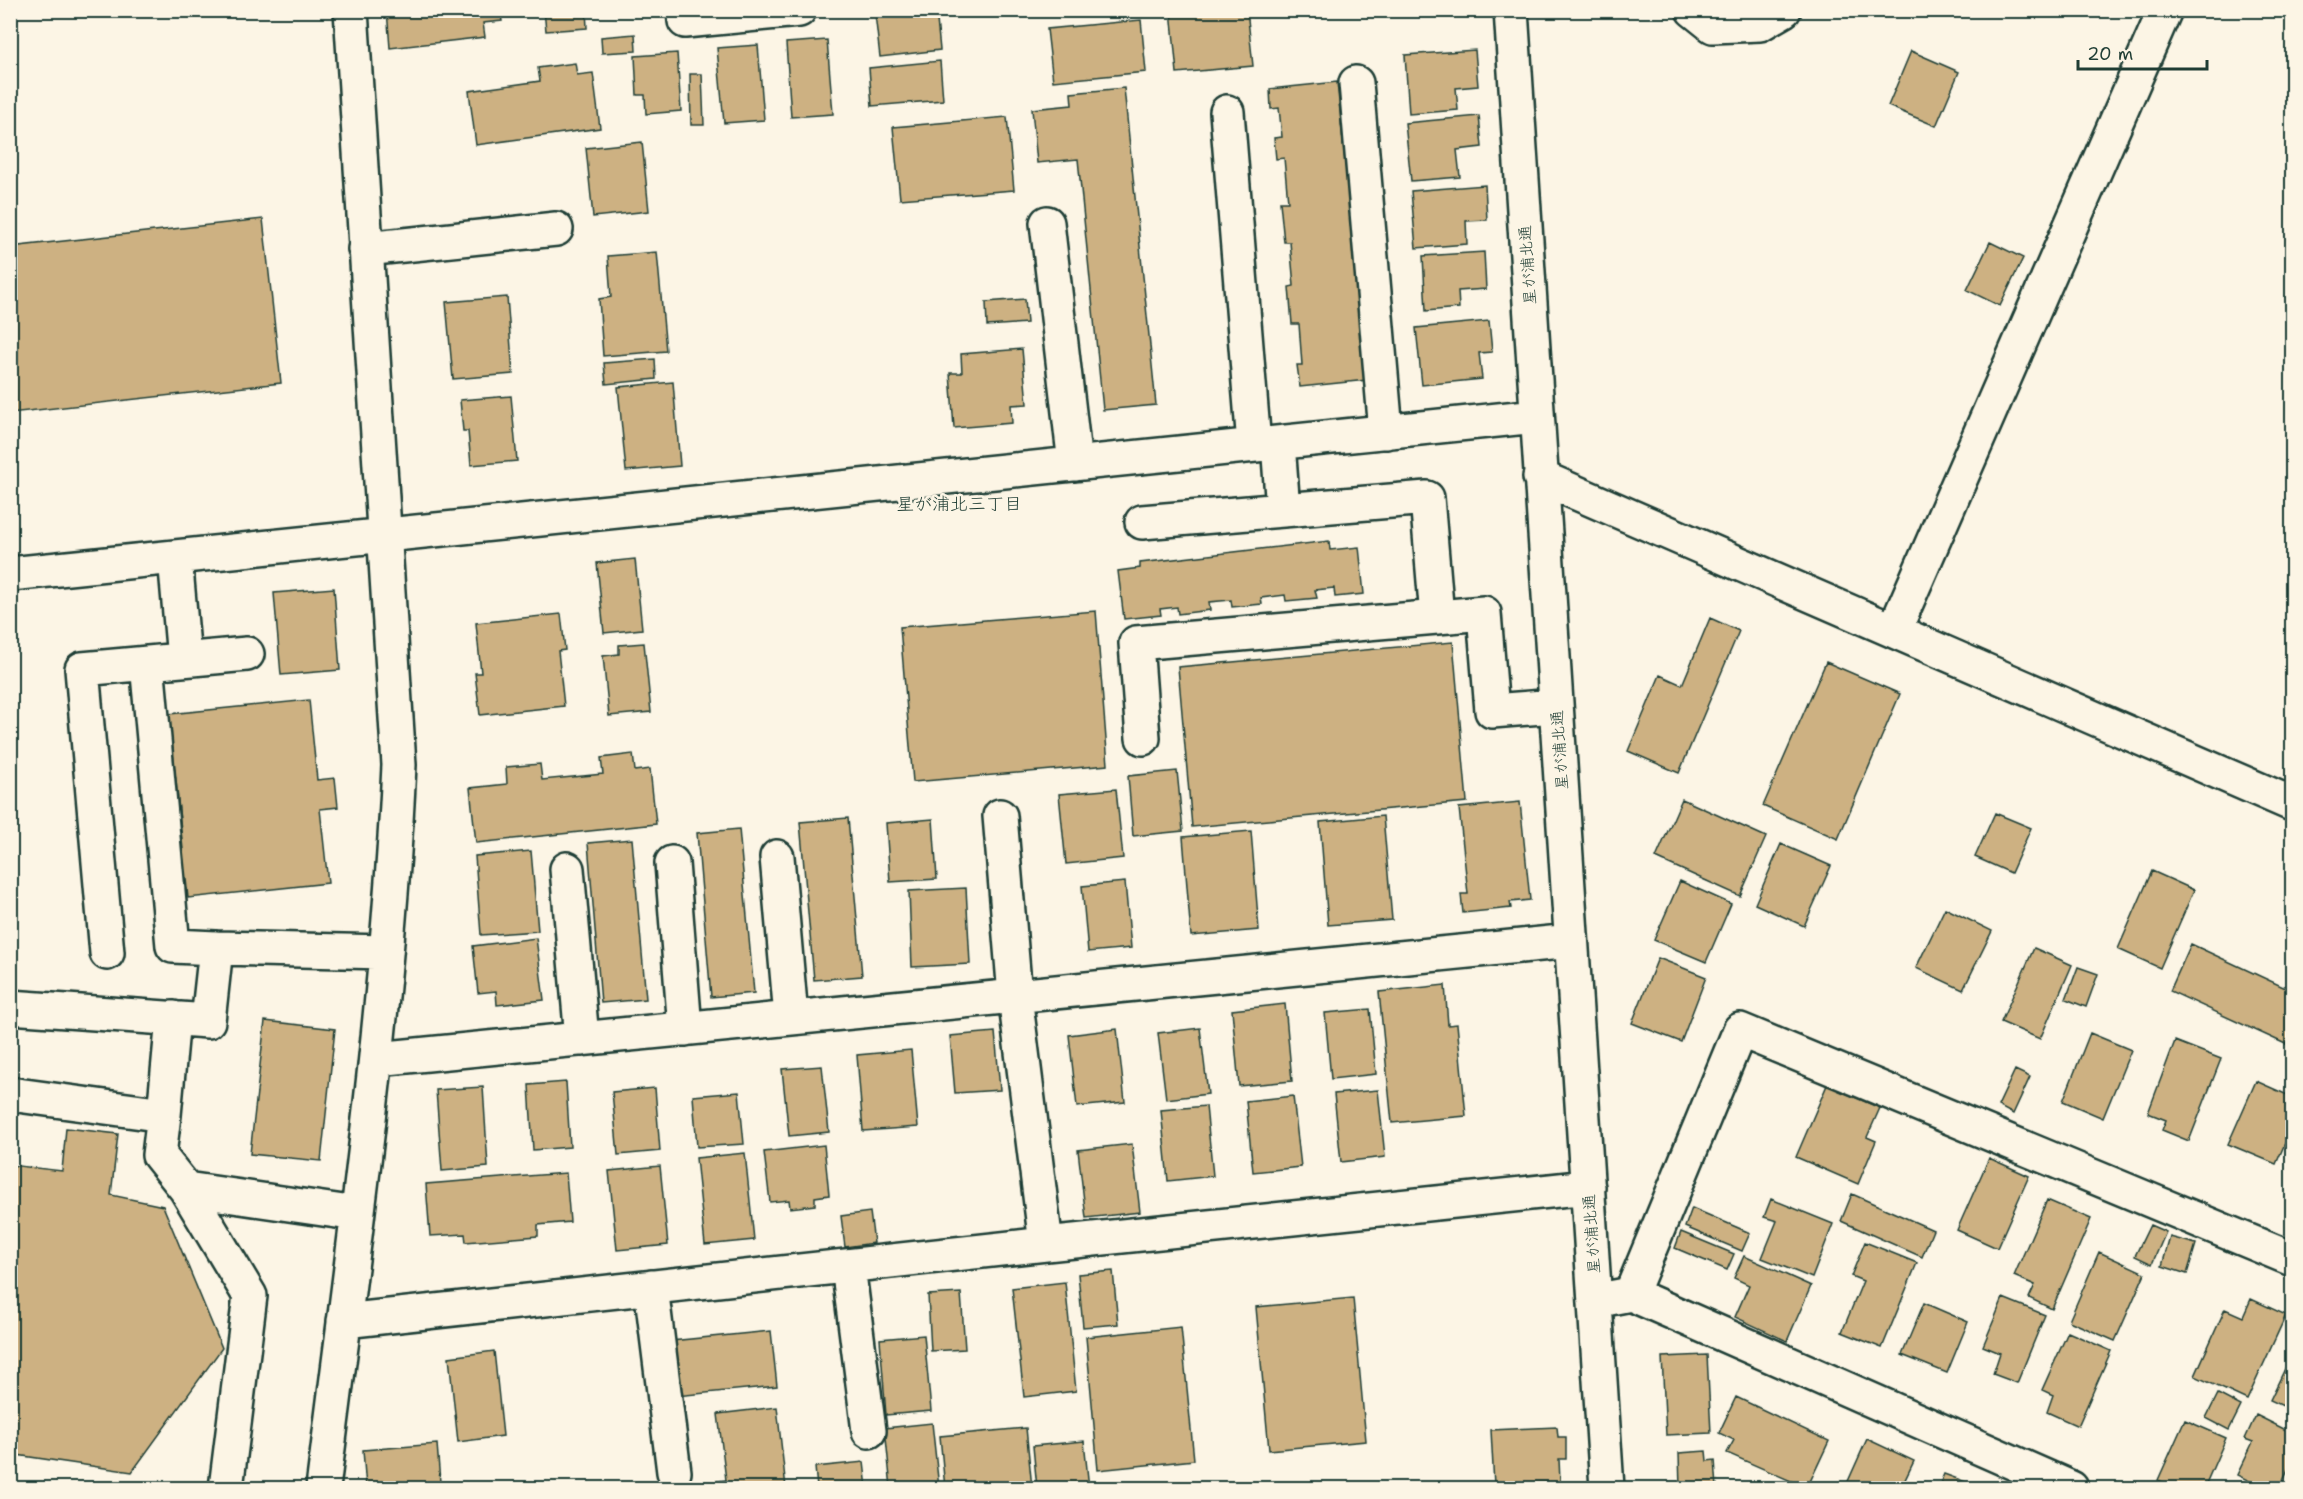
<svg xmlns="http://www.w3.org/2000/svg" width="2303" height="1499" font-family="'Shantell Sans','Klee One',sans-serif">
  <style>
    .building { fill: #cdb182; stroke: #1f3d34; stroke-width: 1.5 }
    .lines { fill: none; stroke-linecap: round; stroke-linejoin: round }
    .minor-casing { stroke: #1f3d34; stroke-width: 38 }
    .minor { stroke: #fcf5e5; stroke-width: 33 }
    .labels { text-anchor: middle; stroke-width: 5; stroke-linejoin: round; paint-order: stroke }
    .street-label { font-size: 16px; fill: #1f3d34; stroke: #fcf5e5 }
    .neighbourhood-label { font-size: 18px; fill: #1f3d34; stroke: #fcf5e5 }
  </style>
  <rect width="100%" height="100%" fill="#fcf5e5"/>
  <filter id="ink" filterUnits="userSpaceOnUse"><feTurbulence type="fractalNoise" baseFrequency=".0167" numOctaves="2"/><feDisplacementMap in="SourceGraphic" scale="12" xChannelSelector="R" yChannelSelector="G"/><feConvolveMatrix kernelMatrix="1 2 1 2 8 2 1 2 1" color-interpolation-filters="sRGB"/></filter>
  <g filter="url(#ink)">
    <path class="building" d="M387,10H500L502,21L483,23L485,37L390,48Z
      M544,10H586L587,28L546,31Z
      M906,10H936L940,50L880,57L875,14Z
      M1171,10H1247L1253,66L1177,73Z
      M1141,20L1146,72L1053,81L1047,29Z
      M635,34L636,51L602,53L601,37Z
      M827,40L833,114L791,117L786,43Z
      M758,45L764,120L724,123L717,48Z
      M1475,50L1478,86L1456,88L1458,110L1409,114L1405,55Z
      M1911,51L1959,72L1936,126L1888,106Z
      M677,53L681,111L646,114L645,95H637L635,56Z
      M940,61L943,100L872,106L869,68Z
      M575,63L577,75L593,73L600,128L476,145L469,91L540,81L538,68Z
      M690,74H702L704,125H691Z
      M1337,82L1367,380L1300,387L1297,365H1302L1299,324H1292L1289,287L1294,286L1290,242H1284L1280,202H1288L1284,158L1276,159L1274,138L1282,137L1279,108L1271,109L1270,89Z
      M1124,88L1156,405L1103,410L1078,159L1037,163L1032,109L1072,105L1071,93Z
      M1479,116L1482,147L1457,150L1460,177L1411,181L1405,123Z
      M1007,117L1014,190L900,199L893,127Z
      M642,142L649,211L593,217L586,148Z
      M1485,185L1487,220L1466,221L1467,244L1416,248L1411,191Z
      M263,219L281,383L10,413V247Z
      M1990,242L2023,258L2000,306L1967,290Z
      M657,252L666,351L603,356L599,299L611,297L608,256Z
      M1484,252L1486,289L1458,291L1459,308L1426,311L1423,256Z
      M507,297L513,374L453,379L446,302Z
      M1025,299L1027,323L987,326L986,302Z
      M1489,321L1492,352L1479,353L1482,379L1422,385L1416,328Z
      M1022,349L1027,404L1011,405L1012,423L954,428L950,373H962L961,354Z
      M655,359L656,379L606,384L604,363Z
      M673,382L680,466L626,471L618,387Z
      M511,396L517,461L471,465L468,431H463L460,400Z
      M1329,541L1330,550L1359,547L1364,594L1335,597L1334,588L1315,590L1317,598L1286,601L1285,595L1261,598L1262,604L1232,607L1231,600L1209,602L1210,610L1178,614L1177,607L1160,609L1161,615L1124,619L1118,571L1140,568V563Z
      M635,559L642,629L604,633L597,563Z
      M334,588L340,670L281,675L274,593Z
      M1096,611L1108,765L913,782L900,627Z
      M561,614L565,650L558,651L564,706L480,715L475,673H481L476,623Z
      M1710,618L1739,631L1679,773L1628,751L1660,675L1682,685Z
      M1453,642L1467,802L1192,827L1178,667Z
      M644,643L651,712L609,716L603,656L619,654V645Z
      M1826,662L1900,694L1838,839L1763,806Z
      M309,700L317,780L335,778L338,807L320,809L328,883L188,898L169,714Z
      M633,754L635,771L650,769L656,824L476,843L470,788L507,784L506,767L540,764L542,780L603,774L601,758Z
      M1177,771L1183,831L1133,836L1128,776Z
      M1116,789L1123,858L1066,864L1059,794Z
      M1682,799L1766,837L1740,896L1656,858Z
      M1520,802L1530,900L1510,902L1511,908L1463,913L1461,894H1468L1459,808Z
      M1995,813L2031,828L2011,873L1975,857Z
      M1383,816L1392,920L1328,925L1320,822Z
      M848,818L862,976L814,980L800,822Z
      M933,819L937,879L890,882L886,823Z
      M739,829L754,993L711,997L697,833Z
      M1251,831L1259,930L1191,936L1183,837Z
      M632,839L646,999L601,1003L588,843Z
      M1781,844L1831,866L1804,926L1755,904Z
      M531,851L538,931L481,935L475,856Z
      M2152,871L2194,890L2160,968L2118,949Z
      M1680,881L1731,904L1706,962L1654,940Z
      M1125,882L1131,948L1088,952L1082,886Z
      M966,888L970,964L912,967L909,891Z
      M1945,908L1992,931L1963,990L1916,968Z
      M536,938L544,1000L497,1005L496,991L478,993L473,946Z
      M2191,944L2292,991V1047L2170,991Z
      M2034,948L2072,965L2040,1039L2001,1022Z
      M1658,958L1706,977L1681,1042L1632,1023Z
      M2078,967L2098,974L2086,1007L2066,999Z
      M1445,985L1448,1025L1457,1024L1466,1116L1392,1123L1379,992Z
      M1285,1004L1292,1081L1239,1086L1232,1010Z
      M1370,1009L1376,1074L1331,1079L1325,1013Z
      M265,1021L335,1029L321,1161L250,1154Z
      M1200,1028L1208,1094L1166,1099L1158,1033Z
      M1117,1029L1125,1102L1077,1107L1069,1035Z
      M995,1032L1000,1090L955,1093L950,1036Z
      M2090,1033L2131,1050L2103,1118L2063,1101Z
      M2175,1041L2221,1059L2189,1141L2162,1130L2166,1120L2148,1113Z
      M911,1050L918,1127L863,1131L857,1055Z
      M822,1066L829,1132L789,1136L782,1069Z
      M2015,1070L2030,1077L2013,1114L1998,1106Z
      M2256,1081L2292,1097V1127L2276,1164L2228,1144Z
      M566,1082L570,1147L533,1150L529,1085Z
      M1827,1085L1880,1108L1867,1137L1876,1141L1858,1184L1796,1157Z
      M483,1087L488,1167L442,1171L436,1090Z
      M655,1088L660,1151L618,1155L612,1092Z
      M1378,1090L1385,1157L1341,1162L1334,1094Z
      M739,1092L744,1144L697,1147L693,1096Z
      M1293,1096L1301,1167L1253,1172L1246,1101Z
      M1206,1106L1213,1176L1168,1181L1161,1110Z
      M66,1128L118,1134L111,1195L163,1206L222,1348L132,1472L10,1454V1165L62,1171Z
      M1132,1144L1140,1212L1086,1218L1078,1150Z
      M824,1145L829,1195L815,1197V1205L790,1208L789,1200L770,1202L764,1152Z
      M745,1153L754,1240L705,1245L696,1158Z
      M1989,1158L2029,1176L1997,1248L1957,1230Z
      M660,1166L668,1245L617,1250L609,1171Z
      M566,1173L570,1222L538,1225V1236L466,1242L465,1234L430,1236L426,1184Z
      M1852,1194L1933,1230L1922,1257L1841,1221Z
      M1771,1199L1833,1224L1812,1278L1762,1258L1777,1221L1764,1217Z
      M2047,1200L2091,1219L2052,1309L2029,1298L2035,1285L2014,1276Z
      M1692,1208L1750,1233L1742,1251L1685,1227Z
      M870,1212L874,1243L845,1247L841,1216Z
      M2150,1225L2166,1232L2152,1264L2135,1256Z
      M1681,1232L1734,1254L1727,1270L1675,1248Z
      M2170,1237L2196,1244L2187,1274L2162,1266Z
      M1865,1242L1917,1263L1882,1348L1842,1332L1863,1281L1851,1276Z
      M2099,1252L2145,1273L2115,1341L2069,1321Z
      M1744,1256L1811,1286L1787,1341L1735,1317L1749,1285L1734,1278Z
      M1113,1271L1118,1324L1083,1327L1078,1274Z
      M1065,1282L1076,1391L1024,1397L1012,1288Z
      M961,1293L965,1349L931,1351L928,1295Z
      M1353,1298L1366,1441L1269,1450L1256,1307Z
      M2003,1298L2045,1315L2017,1383L1993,1374L2000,1353L1983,1346Z
      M2251,1299L2286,1315L2247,1400L2195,1376L2225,1309L2243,1317Z
      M1924,1303L1968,1322L1947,1373L1902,1355Z
      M1181,1327L1194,1460L1098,1470L1086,1337Z
      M771,1331L777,1386L676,1396L671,1341Z
      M2068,1332L2111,1351L2078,1426L2047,1412L2053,1395L2042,1390Z
      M924,1335L931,1411L886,1415L880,1339Z
      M494,1351L503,1436L458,1442L449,1357Z
      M2292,1354V1410L2270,1400Z
      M1707,1355L1711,1433L1666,1435L1662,1357Z
      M2218,1394L2241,1406L2229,1430L2206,1418Z
      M1736,1397L1829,1441L1807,1488L1727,1453L1734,1440L1719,1433Z
      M777,1407L786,1488H678V1486L726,1480L718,1414Z
      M2256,1415L2292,1433V1461L2279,1488H2264L2237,1475L2253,1442L2245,1439Z
      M2185,1420L2226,1438L2204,1488H2176L2158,1480Z
      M932,1423L939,1488H891L885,1428Z
      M1557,1427L1558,1437H1566V1459H1559L1560,1482L1494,1485L1491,1430Z
      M1026,1428L1032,1488H945L940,1436Z
      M1867,1439L1914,1461L1901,1488H1845Z
      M1084,1441L1089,1488H1037L1033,1446Z
      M437,1444L440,1482L366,1488L363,1450Z
      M1706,1451L1707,1461L1715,1460L1717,1488H1680L1679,1453Z
      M864,1462L867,1488H817L815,1467Z
      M1944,1474L1982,1488H1938Z"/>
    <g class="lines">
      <defs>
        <path id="minor" d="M684,10L685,21L799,10
          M1511,10L1607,1488
          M1693,10L1713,26L1760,24L1784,10
          M1356,83L1386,432
          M1227,112L1254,445
          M1047,223L1075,464
          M365,249L556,229
          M1278,443L1283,510L1427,498L1437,617
          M1540,477L2292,804
          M1142,522L1283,510
          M175,557L184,659
          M10,574L1536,416
          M1894,631L2165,10
          M147,663L173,946L216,948
          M1143,738L1136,643L1484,613L1492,711L1556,706
          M1000,816L1015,996L1046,1244
          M777,857L791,1017
          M672,863L685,1029
          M567,869L582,1039
          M107,953L82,669L247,654
          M10,1007L208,1021L216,948L386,952
          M377,1059L1571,941
          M10,1094L164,1115L159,1155L186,1189L357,1214
          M164,1115L173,1018
          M186,1189L250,1296L226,1488
          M848,1266L869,1431
          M651,1287L674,1472
          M1631,1294L1740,1030L2292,1259
          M1610,1298L1631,1294L2071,1488
          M344,1321L1046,1244L1588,1187
          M323,1488C353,1248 388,1007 399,765L351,10"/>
      </defs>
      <use href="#minor" class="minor-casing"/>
      <use href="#minor" class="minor"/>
    </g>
  </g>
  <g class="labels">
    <g class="street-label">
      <text transform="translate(1527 265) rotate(-94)" y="6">星が浦北通</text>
      <text transform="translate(1559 750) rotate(-94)" y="6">星が浦北通</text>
      <text transform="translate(1591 1234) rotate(-94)" y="6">星が浦北通</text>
    </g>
    <g class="neighbourhood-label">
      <text x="959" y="510">星が浦北三丁目</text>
    </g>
  </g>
  <rect width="2303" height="1499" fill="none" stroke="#fcf5e5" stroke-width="36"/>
  <rect x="18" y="18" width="2267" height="1463" fill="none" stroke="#1f3d34" stroke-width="2" filter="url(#ink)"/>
  <path d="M2078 60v9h129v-9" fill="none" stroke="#1f3d34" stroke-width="3"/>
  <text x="2087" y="60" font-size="18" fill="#1f3d34" stroke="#fcf5e5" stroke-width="4.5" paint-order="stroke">20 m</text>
</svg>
